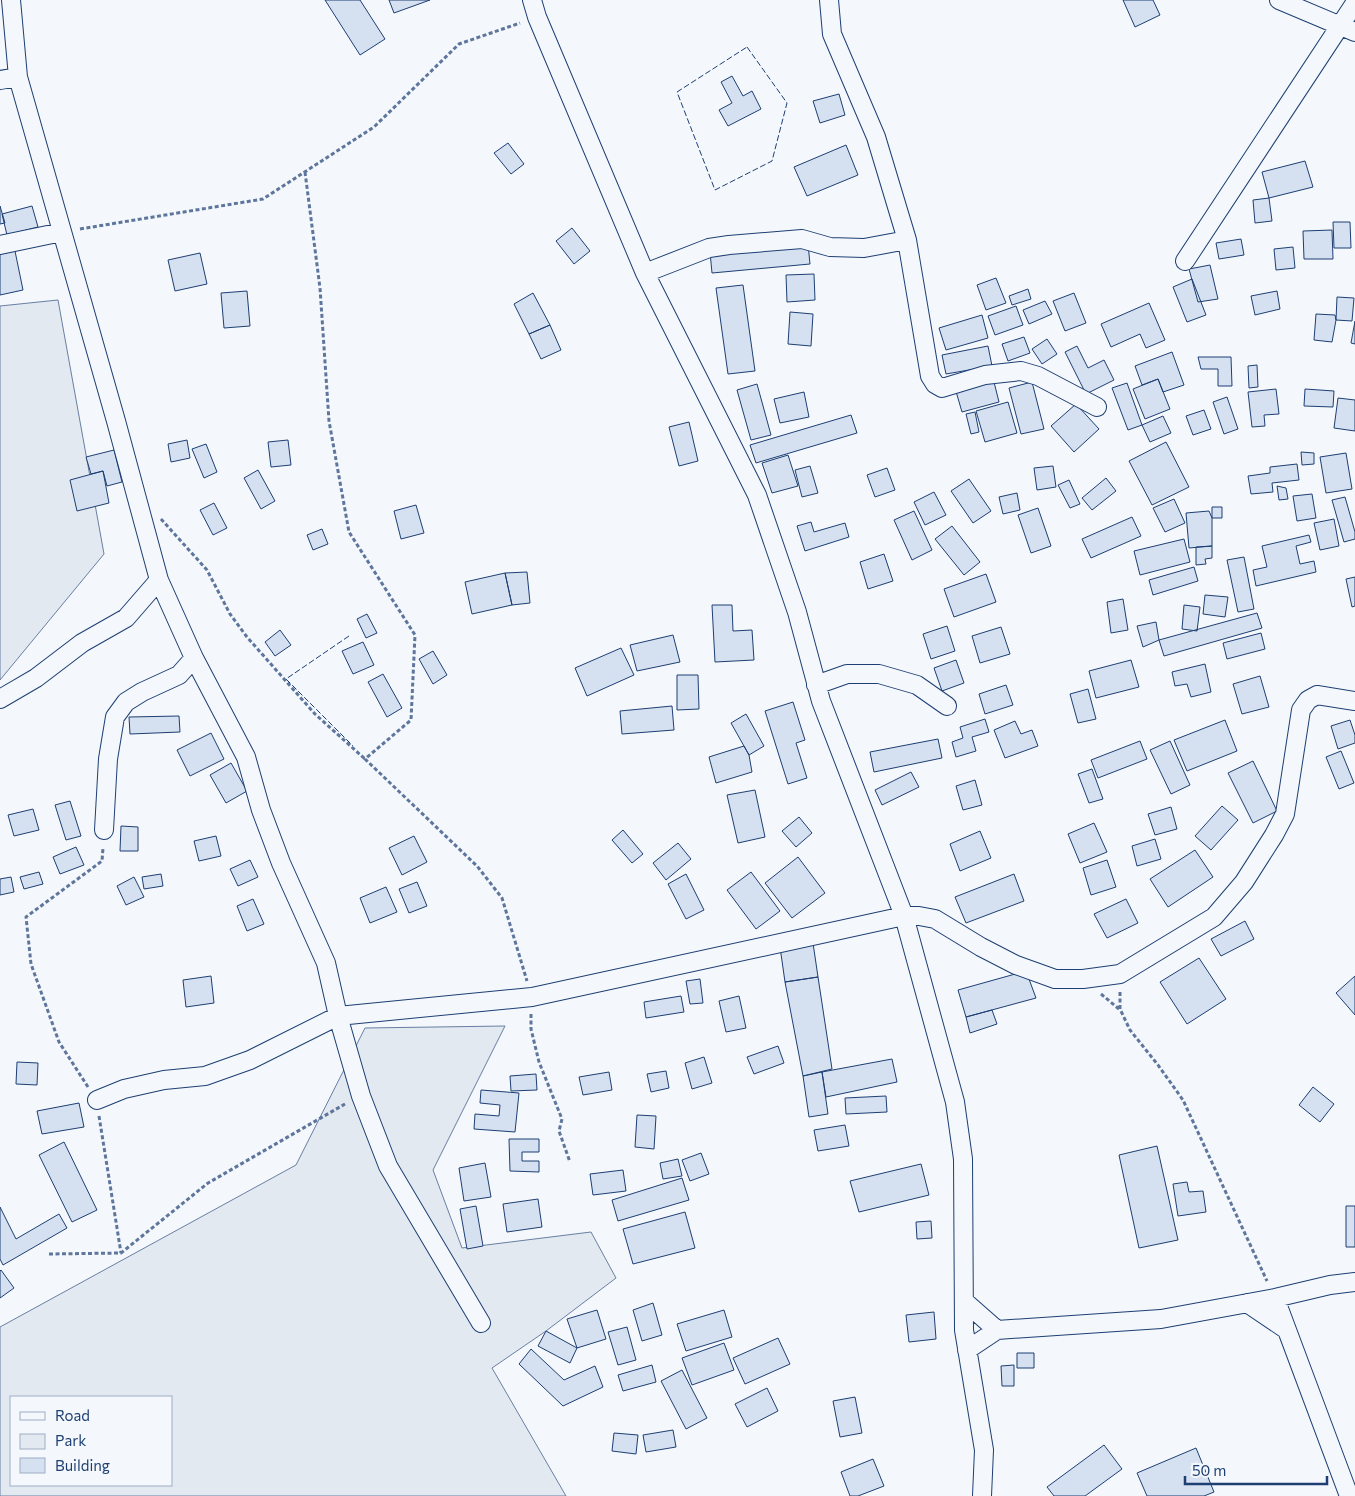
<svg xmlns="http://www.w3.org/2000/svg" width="1355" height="1496" font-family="Commissioner,sans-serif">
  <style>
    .green { fill: #e3e9f0; stroke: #687fa3; fill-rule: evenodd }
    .building { fill: #d5e0f0; stroke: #1d3f73 }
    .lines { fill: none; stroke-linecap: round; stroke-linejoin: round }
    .minor-casing { stroke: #1d3f73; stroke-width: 20 }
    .path { stroke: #5e769c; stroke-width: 3; stroke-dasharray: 4 2.5; stroke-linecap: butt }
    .minor { stroke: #f4f7fb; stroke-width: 18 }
    .fence { stroke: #1d3f73; stroke-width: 1; stroke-dasharray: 6 2.5; stroke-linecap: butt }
  </style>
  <rect width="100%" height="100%" fill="#f4f7fb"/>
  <path class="green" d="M58,300L104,554L0,680V306Z
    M505,1026L433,1170L462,1248L591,1232L616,1278L546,1331L492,1368L566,1496H0V1327L296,1165L365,1028ZM11,1397H171V1485H11Z"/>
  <path class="building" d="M325,0H360L385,39L360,55Z
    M389,0H430L394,13Z
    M1123,0H1153L1160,15L1135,27Z
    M732,76L743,96L752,91L761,109L728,126L719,110L732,103L721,82Z
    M839,94L845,115L820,123L813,101Z
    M508,143L524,164L511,174L494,153Z
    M846,145L858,175L807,196L794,167Z
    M1305,161L1313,187L1269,198L1262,172Z
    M1269,198L1272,221L1255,223L1253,200Z
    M0,206L5,223L0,224Z
    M32,206L38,227L7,235L2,214Z
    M1333,222H1350L1351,248H1334Z
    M572,228L590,251L574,264L556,241Z
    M1332,230L1333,259H1304L1303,231Z
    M1241,239L1244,255L1219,259L1216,243Z
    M808,244L810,264L712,273L710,252Z
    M1293,247L1295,268L1276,270L1274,249Z
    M15,251L23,290L0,295V254Z
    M200,253L207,284L175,291L168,260Z
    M1210,265L1218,299L1198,302L1189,269Z
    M814,274L815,300L787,302L786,275Z
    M996,278L1006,303L986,310L977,285Z
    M1192,279L1206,315L1187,322L1173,287Z
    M743,285L755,371L728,374L716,288Z
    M1028,289L1031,299L1012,305L1009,296Z
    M247,291L250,326L224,328L221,293Z
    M1277,291L1280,309L1255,315L1251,296Z
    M533,293L550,325L529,334L514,304Z
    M1074,293L1086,323L1065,331L1053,301Z
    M1337,297L1354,298L1352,321L1336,320Z
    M1045,301L1052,314L1029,324L1023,310Z
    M1149,303L1165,340L1146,348L1140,334L1111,347L1101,324Z
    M1016,306L1023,325L995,335L988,316Z
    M790,312L813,314L811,346L788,344Z
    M1316,314L1335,315L1336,320L1332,342L1314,340Z
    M982,315L988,338L946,350L939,328Z
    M1355,321V344L1351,343Z
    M550,325L561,350L541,359L529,334Z
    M1024,337L1030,353L1008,361L1002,344Z
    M1047,339L1057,354L1042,364L1032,349Z
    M988,346L992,366L946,374L942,355Z
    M1077,346L1088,368L1104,360L1114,380L1086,394L1065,352Z
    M1172,352L1184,385L1163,392L1158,379L1142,385L1135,366Z
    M1198,357H1231L1232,386H1218V369H1201Z
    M1257,365L1258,387L1249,388L1248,366Z
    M993,378L999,402L962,412L955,388Z
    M1158,379L1170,409L1145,419L1133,389Z
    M1032,382L1044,429L1021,434L1009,388Z
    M1127,383L1142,425L1128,430L1112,388Z
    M757,384L771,435L751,440L737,390Z
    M1276,389L1279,414L1264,415L1265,426L1252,427L1248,392Z
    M1305,389L1334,391L1333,407L1304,406Z
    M804,392L809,417L780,423L774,399Z
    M1227,397L1238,429L1224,434L1213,402Z
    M1338,398L1355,400V431L1334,428Z
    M1008,402L1017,433L985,442L976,411Z
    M1076,404L1099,429L1074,452L1051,426Z
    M1204,410L1211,429L1193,435L1186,416Z
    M975,412L979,432L971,434L966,414Z
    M851,415L857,433L756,463L750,445Z
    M1163,416L1171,433L1150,442L1142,425Z
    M689,422L698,461L679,466L669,427Z
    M187,440L190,458L171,462L168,444Z
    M288,440L291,465L271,467L268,442Z
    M1166,442L1189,487L1152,505L1129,461Z
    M206,444L217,472L204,478L192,449Z
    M114,450L122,482L107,486L103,471L91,474L86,457Z
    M1301,452L1314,453V464L1302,465Z
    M1346,453L1352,489L1326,493L1320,457Z
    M788,455L798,486L772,493L762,463Z
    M1297,464L1299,480L1272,483L1273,492L1251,494L1248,476L1270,473V467Z
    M810,466L818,493L802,497L795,470Z
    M1053,466L1056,487L1037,490L1034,468Z
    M887,468L895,490L875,497L867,475Z
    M258,470L275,501L261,509L244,478Z
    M103,471L109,503L77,511L70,480Z
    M1106,478L1116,491L1092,510L1082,498Z
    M969,479L991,511L973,523L951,491Z
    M1069,480L1080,504L1070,508L1058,485Z
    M1277,486L1286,488L1288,499L1279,500Z
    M934,492L946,515L925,525L914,502Z
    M1017,493L1020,510L1003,514L999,497Z
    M1312,494L1316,518L1297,521L1293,496Z
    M1345,497L1355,532V539L1344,542L1332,500Z
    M1174,499L1185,523L1165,532L1153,508Z
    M214,503L227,528L213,535L200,510Z
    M416,505L424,533L401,539L394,511Z
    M1212,507H1222V518H1212Z
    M1038,508L1051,546L1031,553L1018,515Z
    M914,511L932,550L912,560L894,520Z
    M1209,511L1212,518V546L1189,548L1186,513Z
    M1132,517L1141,536L1091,558L1082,539Z
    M1334,519L1339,546L1320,550L1314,523Z
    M811,522L814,532L845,523L849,537L805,551L797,526Z
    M952,526L980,562L964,575L935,539Z
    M322,529L328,544L313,550L307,535Z
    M1309,535L1311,542L1296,546L1300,564L1314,561L1316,572L1256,586L1253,570L1267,567L1262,546Z
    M1184,539L1190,562L1140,575L1134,551Z
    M1212,546V558L1205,559L1206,564L1196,565V547Z
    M884,554L893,581L868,589L860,562Z
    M1244,557L1254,609L1238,612L1227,560Z
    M1194,567L1198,581L1153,595L1149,580Z
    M527,572L530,603L512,605L505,573Z
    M505,573L512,605L472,614L465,582Z
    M986,574L996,602L954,617L944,589Z
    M1355,577V606L1352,607L1346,579Z
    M1205,595L1228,597L1225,617L1203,614Z
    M1123,599L1128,630L1111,633L1107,602Z
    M712,605H732L733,631L752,630L754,660L715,662Z
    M1184,605L1200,607L1197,631L1182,629Z
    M1257,613L1262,628L1164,656L1159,640Z
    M367,614L377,633L366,638L357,619Z
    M1156,622L1159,640L1143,647L1137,626Z
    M947,626L955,651L931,659L923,634Z
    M1001,627L1010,654L980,663L972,636Z
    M280,630L291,645L275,656L265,642Z
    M1261,633L1265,649L1227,659L1223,643Z
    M673,635L680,662L637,671L630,645Z
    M363,642L374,665L353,674L342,651Z
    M621,648L634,675L587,696L575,668Z
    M433,651L447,675L433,684L419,659Z
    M956,660L964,683L942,691L934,668Z
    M1131,660L1139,687L1096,698L1089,671Z
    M1205,664L1211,692L1191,697L1187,684L1175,686L1172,672Z
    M383,674L402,708L387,717L368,682Z
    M677,675H698L699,709L677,710Z
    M1260,676L1269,707L1242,714L1233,684Z
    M1006,685L1013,705L985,714L979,694Z
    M1088,689L1096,719L1078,723L1070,694Z
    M793,702L805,740L796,743L807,778L788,784L765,711Z
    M672,706L674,730L622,734L620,711Z
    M746,714L764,746L749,755L731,723Z
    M179,716L180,732L130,734L129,717Z
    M985,719L989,732L972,737L976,751L956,757L952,742L963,738L960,727Z
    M1225,720L1237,751L1187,771L1174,740Z
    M1350,720L1355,735V743L1338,749L1331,726Z
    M1015,721L1021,734L1032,730L1038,746L1005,758L994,730Z
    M211,733L224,759L190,776L177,750Z
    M938,739L942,758L874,772L870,752Z
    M1140,741L1147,759L1098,778L1091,760Z
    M1170,741L1190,785L1171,794L1150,750Z
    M744,746L749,755L752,772L716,783L709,757Z
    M1341,751L1354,783L1339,789L1326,757Z
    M1253,761L1277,811L1253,823L1228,773Z
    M231,763L247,791L226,803L210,775Z
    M1092,769L1103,799L1089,803L1078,774Z
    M911,772L919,787L882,805L875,790Z
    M975,780L982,805L963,810L956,786Z
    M755,790L765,837L738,843L727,795Z
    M70,801L81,836L66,840L55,805Z
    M1222,806L1238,820L1211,850L1195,836Z
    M1171,807L1177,829L1155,835L1148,814Z
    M33,809L39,830L14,836L8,815Z
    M799,817L812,833L796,847L782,831Z
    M1094,823L1107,852L1080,863L1068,834Z
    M121,826L138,827V851H120Z
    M623,830L643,854L632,863L612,840Z
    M980,831L991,858L960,871L950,844Z
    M216,836L221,856L199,861L194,841Z
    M414,836L427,862L402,875L389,848Z
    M1155,839L1161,859L1137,866L1132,846Z
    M678,843L691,859L666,880L653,863Z
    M76,847L84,865L60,874L53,857Z
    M1195,850L1213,877L1168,907L1150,879Z
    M798,857L825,893L792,918L765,883Z
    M250,860L258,877L238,886L230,869Z
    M1107,860L1116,887L1091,895L1083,868Z
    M39,872L43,884L24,889L20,877Z
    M751,872L780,911L756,929L727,890Z
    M161,874L163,886L144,889L142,877Z
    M686,874L704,910L686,919L668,884Z
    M1014,874L1024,901L966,923L955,897Z
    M11,877L14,892L0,895V879Z
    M134,877L144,897L126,905L117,886Z
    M417,882L427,906L409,913L399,889Z
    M386,887L397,912L370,923L360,898Z
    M253,899L264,924L247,931L237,906Z
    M1126,899L1138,923L1107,938L1094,914Z
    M1245,921L1254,939L1221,956L1211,939Z
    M813,943L818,977L785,982L780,947Z
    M1199,958L1226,999L1187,1024L1160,982Z
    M1026,971L1036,998L966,1017L958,990Z
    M211,976L214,1003L186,1007L183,980Z
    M1355,976V1015L1336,993Z
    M818,977L832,1069L803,1076L785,982Z
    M700,979L703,1003L690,1004L686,981Z
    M681,996L684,1012L646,1018L644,1002Z
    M739,996L746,1028L726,1032L719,1001Z
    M992,1010L997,1024L970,1033L966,1017Z
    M778,1046L784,1063L754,1074L747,1057Z
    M704,1057L712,1083L692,1089L685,1063Z
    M892,1059L897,1082L826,1097L822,1072Z
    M17,1062L38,1063L37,1085L16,1084Z
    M666,1071L669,1088L651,1092L647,1074Z
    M609,1072L612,1090L583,1095L579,1077Z
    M822,1072L828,1114L809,1117L803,1076Z
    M536,1074L537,1090L511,1091L510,1076Z
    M1313,1087L1334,1104L1320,1122L1299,1105Z
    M481,1090L519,1093L515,1132L474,1129L475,1114L499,1116L500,1105L480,1103Z
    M886,1096L887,1112L846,1114L845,1098Z
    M79,1103L84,1127L42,1134L37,1111Z
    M637,1115L656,1116L654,1149L635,1147Z
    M845,1125L849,1146L818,1151L814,1130Z
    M509,1139H539V1152H522V1161H539V1172L510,1171Z
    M64,1142L97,1210L72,1222L39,1155Z
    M1157,1146L1178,1240L1139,1248L1119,1155Z
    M701,1153L709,1174L690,1181L682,1160Z
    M678,1159L682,1176L663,1179L660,1163Z
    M485,1163L491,1197L464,1201L459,1168Z
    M921,1164L929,1195L859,1212L850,1181Z
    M623,1170L626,1191L593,1195L590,1174Z
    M682,1178L689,1200L618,1221L612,1200Z
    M1187,1182L1189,1192L1203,1191L1206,1212L1178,1216L1173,1184Z
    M538,1199L542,1227L507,1232L503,1204Z
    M476,1206L483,1246L467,1249L460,1209Z
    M1346,1206H1355V1247H1346Z
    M0,1207L16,1239L59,1214L67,1228L3,1265L0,1259Z
    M685,1212L695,1248L633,1264L623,1229Z
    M931,1221L932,1238L917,1239L916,1222Z
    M1,1270L14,1288L0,1298V1271Z
    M653,1303L662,1335L642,1341L633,1310Z
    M597,1310L606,1339L577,1348L567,1319Z
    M724,1310L732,1337L686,1351L677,1324Z
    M934,1312L936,1339L909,1342L906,1315Z
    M627,1327L636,1360L618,1365L608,1332Z
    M546,1331L577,1348L570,1363L538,1346Z
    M778,1338L790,1364L745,1384L733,1358Z
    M724,1343L734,1370L692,1385L682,1358Z
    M531,1349L564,1380L595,1366L603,1387L563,1406L519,1364Z
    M1017,1353H1034V1368H1017Z
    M652,1365L656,1382L623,1391L618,1375Z
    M1014,1365V1386H1002L1001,1366Z
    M682,1370L707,1418L686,1429L661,1381Z
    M767,1388L778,1411L747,1427L735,1404Z
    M855,1397L862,1433L840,1437L833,1401Z
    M673,1430L676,1447L646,1452L643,1435Z
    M614,1433L638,1435L636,1454L612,1451Z
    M1104,1445L1122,1469L1085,1496H1054L1047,1487Z
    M1196,1448L1214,1492L1204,1496H1147L1137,1473Z
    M873,1459L884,1486L858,1496H850L841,1472Z"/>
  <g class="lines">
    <defs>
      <path id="minor" d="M11,0L18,77L116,421L159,580L194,658L246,757L261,810L281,863L326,963L338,1016L361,1096L388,1166L481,1323
        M532,0L537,17L645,273L757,495L797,612L821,701L904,916L955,1102L963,1159L964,1330L984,1450L982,1496
        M829,0L832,34L876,137L907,240L930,376L935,384L942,388L985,375L1021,371L1038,376L1097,407
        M1279,0L1355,32
        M0,80L18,77
        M0,245L62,232
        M1185,261L1355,3
        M645,273L709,248L729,245L802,239L830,247L864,248L907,240
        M816,685L847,674H879L917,685L947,706
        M0,699L36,678L82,643L126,618L159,580
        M104,830L108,759L115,717L126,702L142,692L179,675L194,658
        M97,1100L124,1089L164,1080L205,1076L250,1060L338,1016L532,997L904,916H919L935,919L981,947L1016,965L1055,979H1083L1120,974L1214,917L1244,882L1274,835L1285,814L1301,710L1308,700L1317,695L1355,701
        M1275,1298L1349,1496
        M964,1301L997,1330
        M1247,1303L1287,1330
        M967,1350L997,1330L1161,1319L1275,1298L1330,1285L1355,1282"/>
    </defs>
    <use href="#minor" class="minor-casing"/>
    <path class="path" d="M305,172L320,288L329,421L349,532L415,635L411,720L365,759L477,866L502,898L527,981
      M80,229L263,199L374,127L459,44L520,23
      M161,519L207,570L230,614L247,637L315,714L365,759
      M1120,992V1009L1130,1030L1158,1065L1183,1100L1267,1281
      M1101,994L1119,1009
      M531,1014V1029L539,1062L562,1119L559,1131L570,1162
      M88,1087L59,1042L31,964L26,917L102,861L103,848
      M99,1116L121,1253
      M49,1254L121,1253L208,1183L345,1104"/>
    <use href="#minor" class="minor"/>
    <path class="fence" d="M747,47L787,103L772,161L715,190L677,92Z
      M349,636L286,679L353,746"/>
  </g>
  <rect x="10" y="1396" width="162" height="90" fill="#f4f7fb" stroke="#9eadc5"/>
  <rect x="20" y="1412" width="25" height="8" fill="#f4f7fb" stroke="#9eadc5"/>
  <text x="55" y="1421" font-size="15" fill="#1d3f73">Road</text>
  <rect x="20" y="1434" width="25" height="15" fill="#e3e9f0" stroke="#9eadc5"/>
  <text x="55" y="1446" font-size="15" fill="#1d3f73">Park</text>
  <rect x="20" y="1458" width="25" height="15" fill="#d5e0f0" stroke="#9eadc5"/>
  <text x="55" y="1471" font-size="15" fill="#1d3f73">Building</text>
  <path d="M1185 1476v8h142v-8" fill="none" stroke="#1d3f73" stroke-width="2.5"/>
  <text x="1192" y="1476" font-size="15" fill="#1d3f73" stroke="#f4f7fb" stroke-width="4" paint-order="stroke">50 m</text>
</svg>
